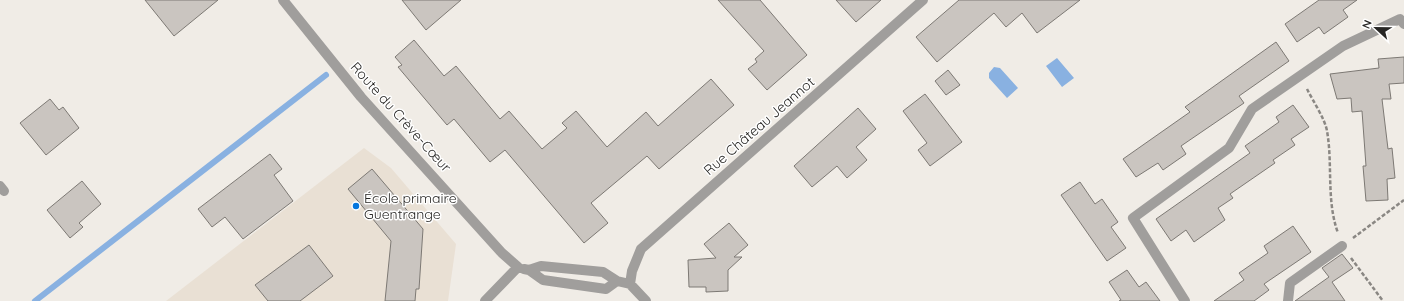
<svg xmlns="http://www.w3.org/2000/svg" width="1404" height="301" font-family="Quicksand,sans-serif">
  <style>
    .built { fill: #e9e0d4 }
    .water { fill: #89b1e1 }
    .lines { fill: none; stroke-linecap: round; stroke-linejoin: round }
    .stream { stroke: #89b1e1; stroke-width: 6 }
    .building { fill: #cac5c0; stroke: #7d7974 }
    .path { stroke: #8a8783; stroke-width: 2.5; stroke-dasharray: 4 2; stroke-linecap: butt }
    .minor { stroke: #a09e9c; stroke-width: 10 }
    .poi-dot { fill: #0476de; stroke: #fff; stroke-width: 1.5 }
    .labels { text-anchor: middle; stroke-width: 3; stroke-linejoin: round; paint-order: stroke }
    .street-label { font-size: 14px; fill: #272624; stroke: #fff }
    .poi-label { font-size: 14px; fill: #272624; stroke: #fff; text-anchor: start }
  </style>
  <rect width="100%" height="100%" fill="#f0ece6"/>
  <path class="built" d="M364,148L391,168L456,244L448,301H166Z"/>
  <path class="water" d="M1057,58L1074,78L1062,87L1046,66Z
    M994,67L1000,68L1018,88L1007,98L989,78V73Z"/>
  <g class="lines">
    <path class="stream" d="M35,301L326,75"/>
  </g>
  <path class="building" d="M145,0H218L174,36Z
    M402,0H461L426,30Z
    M718,0H760L807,55L767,90L748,69L757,62L755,59L764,51Z
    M836,0H881L856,22Z
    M959,0H1080L1037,33L1022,13L1006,27L994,13L937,62L916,37Z
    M1319,0H1357L1343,10L1348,17L1324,34L1319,27L1297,42L1285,24Z
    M414,40L444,76L456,66L500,119L509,111L542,149L567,128L562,123L576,111L607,147L646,112L658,126L711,79L734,105L659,169L647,156L591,203L608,223L584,243L505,150L490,162L454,119L447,125L398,67L402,65L395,57Z
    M1276,42L1289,61L1239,96L1244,103L1181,146L1186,154L1163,170L1158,163L1136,177L1123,159L1190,112L1185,107Z
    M1404,57V83L1389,84L1391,99H1382L1388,149L1392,148L1395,178L1387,179L1388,200L1366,201L1363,166H1366L1362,111L1352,112L1351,98L1337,99L1330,74L1379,68L1378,59Z
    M948,70L960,85L946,95L935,81Z
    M925,94L962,142L930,166L918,150L927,143L903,111Z
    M50,99L59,110L63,107L79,128L46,155L20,123Z
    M1293,105L1309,127L1291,139L1295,145L1273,160L1275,163L1230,194L1233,198L1218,208L1225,220L1194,242L1186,230L1171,241L1156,219L1250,153L1245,146L1279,122L1276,117Z
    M858,108L876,129L856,147L867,160L847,178L837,166L812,187L794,166Z
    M270,154L282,169L274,175L293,201L243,239L225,217L212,227L198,209Z
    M372,169L423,229L419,289H416L415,301H385L391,241L348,189Z
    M82,181L101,204L79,223L83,227L70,238L47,210Z
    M1080,182L1095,204L1102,199L1118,222L1111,227L1126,248L1107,261L1061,195Z
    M729,223L748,245L734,257H742L728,270V291L706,292V287H689L688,260L716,258L704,244Z
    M1293,226L1311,252L1264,284L1269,290L1254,301H1214L1244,280L1239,273L1268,253L1264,246Z
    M309,245L333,276L300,301H268L255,285Z
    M1342,254L1353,268L1332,282L1345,301H1295L1329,277L1322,268Z
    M1127,270L1139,287L1146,282L1160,301H1119L1121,300L1109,282Z"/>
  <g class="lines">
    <path class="path" d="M1307,89C1313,101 1325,119 1327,131C1333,165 1326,200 1338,233
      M1353,238L1404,200
      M1351,258L1383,301"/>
    <path class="minor" d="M283,0L361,97L502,253L518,267
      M0,186L4,191
      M524,269L529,270L543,280L606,289L617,281
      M529,270L541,266L603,272L617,281L630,284L646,301
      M630,284L632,271L641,249L923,0
      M485,301L518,267
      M1185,301L1133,218L1229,148L1252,109L1343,46L1400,19L1404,24
      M1288,301L1290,283L1342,246"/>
  </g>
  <circle class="poi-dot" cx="356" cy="206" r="4"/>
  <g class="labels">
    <g class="street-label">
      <text transform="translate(401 117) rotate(48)" y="5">Route du Crève-Cœur</text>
      <text transform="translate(759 126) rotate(-41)" y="5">Rue Château Jeannot</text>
    </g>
    <g class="poi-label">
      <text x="364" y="203">École primaire<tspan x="364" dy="16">Guentrange</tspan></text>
    </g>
  </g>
  <g transform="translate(1376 28) rotate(292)" stroke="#ffffff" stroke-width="3" paint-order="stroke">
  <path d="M0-3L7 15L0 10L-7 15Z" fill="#272624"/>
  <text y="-6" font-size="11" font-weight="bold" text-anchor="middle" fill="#272624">N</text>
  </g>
</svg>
